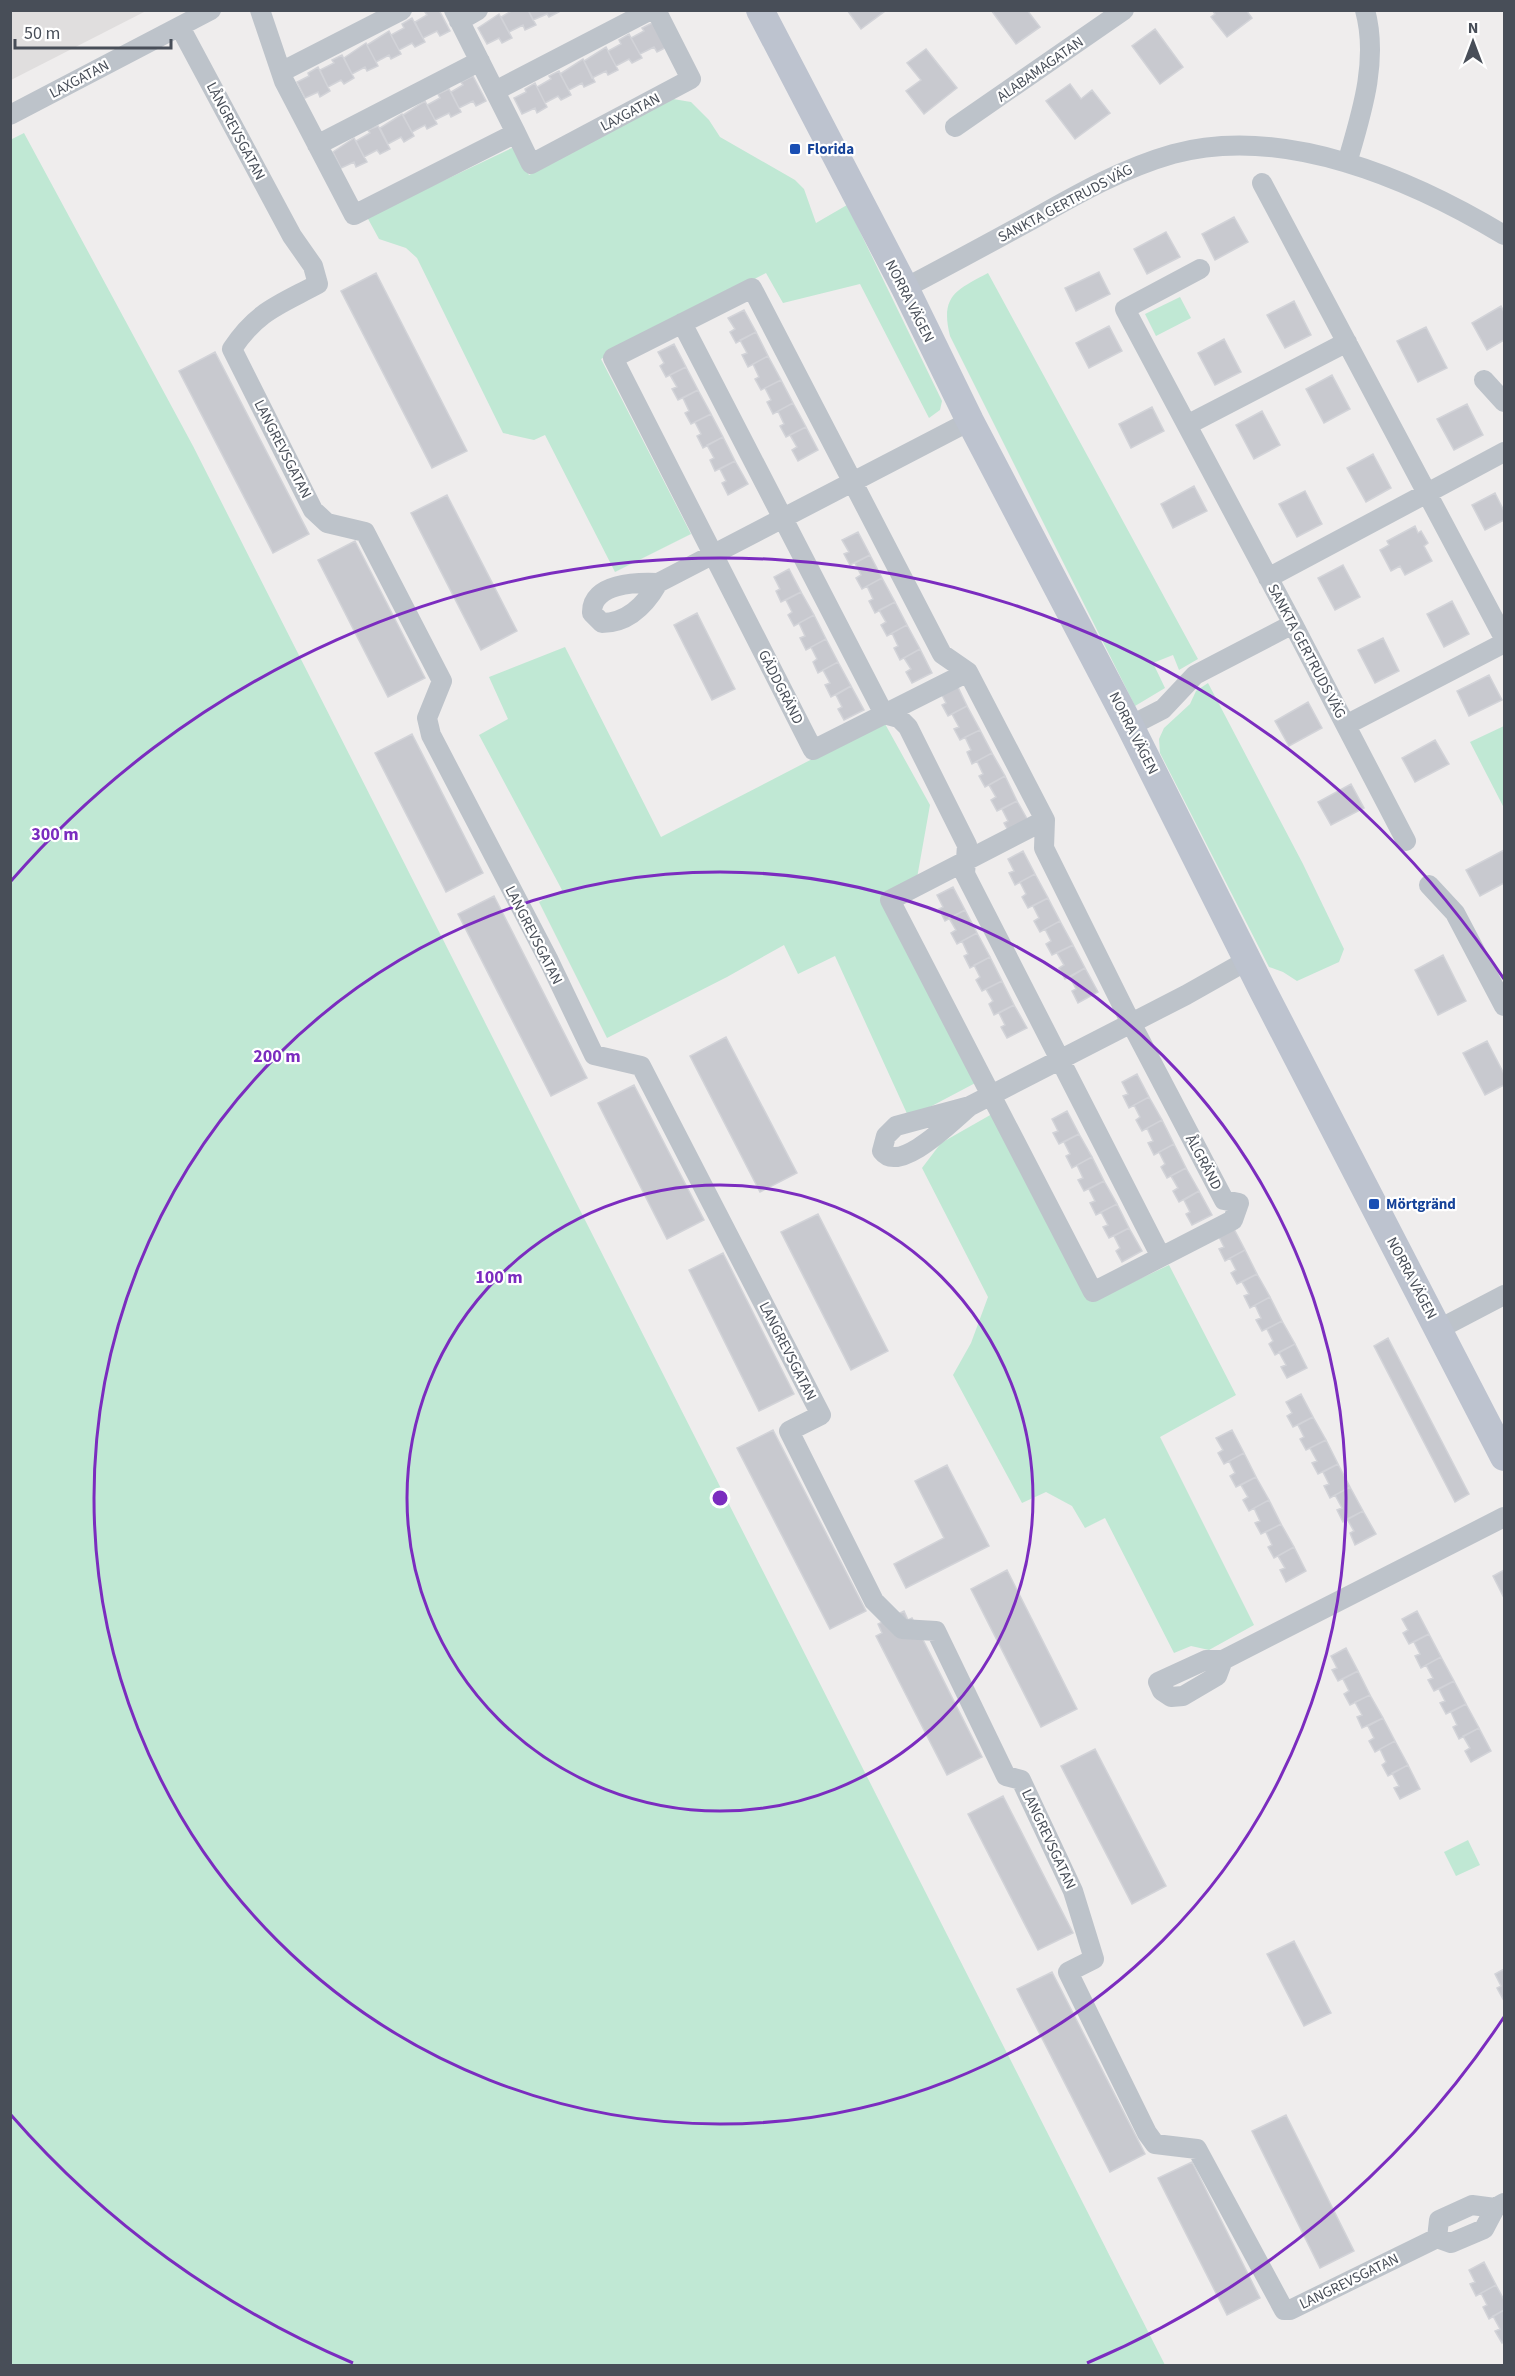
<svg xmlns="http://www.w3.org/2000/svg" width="1515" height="2376" font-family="'Source Sans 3',sans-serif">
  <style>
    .education { fill: #e0dede }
    .green { fill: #c0e8d4 }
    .building { fill: #c8c9cf; stroke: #d2d3d8; stroke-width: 1.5 }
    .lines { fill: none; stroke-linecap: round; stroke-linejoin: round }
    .street { stroke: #bdc3ca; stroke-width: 20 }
    .secondary { stroke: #bdc3cf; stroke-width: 28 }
    .ring { fill: none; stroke: #7b2cbf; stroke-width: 3 }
    .transit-dot { fill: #1a4fb4; stroke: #fff; stroke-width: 2 }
    .labels { text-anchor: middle; stroke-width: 4.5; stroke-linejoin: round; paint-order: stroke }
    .street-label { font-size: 15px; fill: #484e58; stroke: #fff }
    .transit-label { font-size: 15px; font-weight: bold; fill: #164399; stroke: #fff; text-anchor: start }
    .centre { fill: #7b2cbf; stroke: #fff; stroke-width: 3 }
    .ring-label { font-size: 18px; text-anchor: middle; font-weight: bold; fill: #7b2cbf; stroke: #fff; stroke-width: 4.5; stroke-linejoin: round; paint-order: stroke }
  </style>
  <rect width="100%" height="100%" fill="#efeded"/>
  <path class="education" d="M11,10H146V11L11,80Z"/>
  <path class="green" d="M673,99L691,102L709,120L720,137L795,180L804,189L816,223L847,205L942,401L940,410L929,418L860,284L783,303L766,273L601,359L691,534L615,572L545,435L534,440L503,433L417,258L406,248L379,239L367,217L514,147L529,175L666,100Z
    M24,133L193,446L1165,2365H11L10,140Z
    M988,273L1198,659L1179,670L1173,655L1153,663L1165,688L1135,706L950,336C940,296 956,290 988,273Z
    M1180,297L1191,318L1156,336L1145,314Z
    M565,647L661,837L884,722L930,805L917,878L884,893L981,1080L909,1118L835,956L798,974L784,945L727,977L607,1038L539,902L562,890L479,735L508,719L489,677Z
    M1208,683L1303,864L1344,949L1339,962L1297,981L1283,972L1269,967L1160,753L1159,739L1164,728L1190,704L1196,691Z
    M1504,726V808L1470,742Z
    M992,1114L1091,1302L1169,1265L1236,1395L1160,1437L1254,1625L1209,1650L1191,1646L1174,1653L1105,1518L1085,1528L1072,1506L1046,1492L1022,1503L953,1375L971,1343L988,1297L922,1168L941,1143Z
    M1468,1840L1480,1865L1456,1876L1444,1852Z"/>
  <path class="building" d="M428,10H439L450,31L440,36L437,31L423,38L415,22L427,15L425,12Z
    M513,10H528L536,25L525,30L523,25L509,32L501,17Z
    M528,10H558L559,12L549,17L547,14L533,20Z
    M847,10H885V11L861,29Z
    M991,10H1027L1040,27L1016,44Z
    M1212,10H1246L1252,18L1227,37L1211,17L1215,14Z
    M499,14L512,38L502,43L499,38L487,44L478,28Z
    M412,18L425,42L415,47L412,43L399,50L391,35L404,28L402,24Z
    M654,22L667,47L657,52L654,47L640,54L631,38L644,31L642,28Z
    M1155,29L1183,67L1160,84L1132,46Z
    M389,31L401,54L391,59L389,55L376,62L367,45Z
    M629,34L642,58L632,63L629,59L616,66L608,51L621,44L619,40Z
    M366,43L378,66L367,71L365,67L352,74L344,58Z
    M606,47L618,70L608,75L606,71L592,78L584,61Z
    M926,49L957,88L924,114L906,91L921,80L907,63Z
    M342,55L354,78L344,84L341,80L328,87L320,70L334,63L332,60Z
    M583,59L595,82L584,87L582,83L569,90L560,74Z
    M318,67L330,91L320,97L318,92L305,98L297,82L309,76L308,73Z
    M559,71L571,95L561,100L558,96L545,103L537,87L551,79L549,76Z
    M473,76L486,101L476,106L473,101L459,108L451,92L463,85L461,82Z
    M535,83L547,107L537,113L535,108L522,114L514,98L526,92L525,89Z
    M1070,84L1081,99L1092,90L1110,113L1075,139L1046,101Z
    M449,89L461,112L451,117L449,113L435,120L427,105L440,98L438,94Z
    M425,101L437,124L427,129L425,125L412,132L403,115Z
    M402,114L414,136L404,142L401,137L388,144L380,128Z
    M378,126L390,149L380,154L377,150L364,157L356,141L370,133L368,130Z
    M354,138L367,162L356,167L354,162L341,168L333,152Z
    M1234,217L1248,242L1215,260L1202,234Z
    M1166,232L1180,257L1147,274L1134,249Z
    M1099,272L1110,294L1076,311L1065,288Z
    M376,273L467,451L432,468L341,291Z
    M1294,301L1311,335L1285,348L1267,315Z
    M1501,306L1504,312V340L1487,350L1472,323Z
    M744,310L756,332L736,343L730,332L735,329L728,318Z
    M1109,326L1122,351L1089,368L1076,343Z
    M1426,327L1447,368L1418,382L1397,341Z
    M756,332L768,356L748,367L742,355L747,353L740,340Z
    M1224,339L1241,372L1215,385L1198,353Z
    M674,344L686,367L666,377L660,366L664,363L658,352Z
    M215,352L309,534L273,553L179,371Z
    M768,356L781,380L761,390L755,379L759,377L753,364Z
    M686,367L698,390L678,400L672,389L677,387L670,375Z
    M1332,375L1350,409L1324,423L1306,389Z
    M781,380L793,403L773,414L767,402L771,400L765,388Z
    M698,390L711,414L691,424L685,413L689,411L683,398Z
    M793,403L806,427L786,437L780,426L784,424L778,411Z
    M1467,404L1483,435L1454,450L1437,419Z
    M1152,407L1164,431L1131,448L1119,424Z
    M1262,411L1280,445L1254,459L1236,425Z
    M711,414L723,437L703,448L697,436L701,434L695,422Z
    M806,427L818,450L798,461L792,450L797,447L790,435Z
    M723,437L735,461L715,471L710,460L714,458L707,445Z
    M1373,454L1391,488L1366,502L1347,468Z
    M735,461L748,484L728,495L722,483L726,481L720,469Z
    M1194,486L1207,511L1173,528L1161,504Z
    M1305,491L1322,524L1297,537L1279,504Z
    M1495,493L1504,511V520L1485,530L1472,505Z
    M447,495L517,631L481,650L411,513Z
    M1415,526L1418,533L1421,531L1428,543L1424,546L1432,561L1405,575L1400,566L1391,571L1380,550L1389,545L1387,541Z
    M858,532L870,555L850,565L844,554L849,552L842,540Z
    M355,541L425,678L388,697L318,560Z
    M870,555L882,578L862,589L856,578L861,575L855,563Z
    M1343,565L1360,597L1335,610L1318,578Z
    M789,569L801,592L781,602L776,591L780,589L774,577Z
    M882,578L895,602L875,613L869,601L873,599L867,586Z
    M801,592L814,615L794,626L788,615L792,612L786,600Z
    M1452,601L1469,634L1444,647L1427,614Z
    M895,602L907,625L887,636L881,625L886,622L879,610Z
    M697,613L735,689L712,700L674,625Z
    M814,615L826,639L806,650L800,638L805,636L799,623Z
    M907,625L920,649L900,660L894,648L898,646L892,633Z
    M1383,638L1399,671L1375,683L1358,650Z
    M826,639L838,662L818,673L813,662L817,659L811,647Z
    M920,649L932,673L912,683L906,672L911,669L904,658Z
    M838,662L851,686L831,697L825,685L830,683L823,670Z
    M1489,675L1502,700L1469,716L1457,691Z
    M956,683L967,706L948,716L942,705L946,703L940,691Z
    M851,686L864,710L844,720L838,709L842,707L836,695Z
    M1308,702L1322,728L1289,746L1275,721Z
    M967,706L980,730L960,740L954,729L959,727L952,714Z
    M980,730L992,753L972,764L967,752L971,750L965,737Z
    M412,734L483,873L446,892L375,753Z
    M1435,740L1449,764L1415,782L1402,758Z
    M992,753L1005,776L985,787L979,776L983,774L977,761Z
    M1005,776L1017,801L997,811L991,800L996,797L989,785Z
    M1351,784L1364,808L1331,825L1318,802Z
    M1017,801L1030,824L1010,834L1004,823L1008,821L1002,809Z
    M1504,850V883L1480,896L1466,870Z
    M1023,851L1035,874L1015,885L1009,873L1014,871L1008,859Z
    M1035,874L1048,898L1028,908L1022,897L1026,894L1020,882Z
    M953,887L965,910L945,921L939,909L943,907L937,895Z
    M494,896L587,1078L551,1096L458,914Z
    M1048,898L1060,921L1040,932L1034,921L1039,918L1033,906Z
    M965,910L977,933L957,944L951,933L956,930L949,918Z
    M1060,921L1073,945L1052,955L1046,944L1051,941L1045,929Z
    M977,933L990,957L970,968L964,956L968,954L962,941Z
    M1073,945L1085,968L1065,979L1059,968L1064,965L1057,953Z
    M1443,955L1466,1001L1438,1015L1415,970Z
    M990,957L1002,981L982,991L976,980L980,977L974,965Z
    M1085,968L1098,992L1078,1003L1072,991L1076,989L1070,977Z
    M1002,981L1014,1005L994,1015L989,1004L993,1001L986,989Z
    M1014,1005L1027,1028L1007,1038L1001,1027L1005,1025L999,1013Z
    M726,1037L797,1173L760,1192L690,1056Z
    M1487,1041L1504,1074V1085L1485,1095L1463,1053Z
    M1137,1074L1149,1097L1129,1108L1123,1096L1128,1094L1122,1082Z
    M634,1085L704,1220L667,1239L598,1103Z
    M1149,1097L1162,1120L1142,1131L1136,1120L1140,1117L1134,1105Z
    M1067,1111L1079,1134L1059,1144L1053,1133L1058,1131L1052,1119Z
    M1162,1120L1174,1144L1154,1155L1148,1143L1153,1141L1147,1128Z
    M1079,1134L1092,1157L1072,1168L1066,1156L1070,1154L1064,1142Z
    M1174,1144L1186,1168L1167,1178L1161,1167L1165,1164L1159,1152Z
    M1092,1157L1104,1181L1084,1191L1078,1180L1083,1178L1077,1165Z
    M1186,1168L1199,1191L1179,1202L1173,1191L1178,1188L1171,1176Z
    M1104,1181L1117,1204L1096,1215L1090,1203L1095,1201L1089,1189Z
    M1199,1191L1212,1215L1192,1225L1186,1214L1190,1212L1184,1200Z
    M1117,1204L1129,1228L1109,1238L1103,1227L1108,1225L1101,1212Z
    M818,1214L888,1351L851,1370L781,1232Z
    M1233,1227L1245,1250L1225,1261L1219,1249L1224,1247L1218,1235Z
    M1129,1228L1142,1251L1122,1262L1116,1251L1120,1248L1114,1236Z
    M1245,1250L1257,1274L1237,1284L1231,1273L1236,1270L1230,1258Z
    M723,1253L794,1394L759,1411L689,1270Z
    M1257,1274L1270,1297L1250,1308L1244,1296L1249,1294L1242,1282Z
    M1270,1297L1282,1321L1262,1331L1256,1320L1261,1318L1255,1305Z
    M1282,1321L1295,1344L1275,1355L1269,1344L1273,1341L1267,1329Z
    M1388,1338L1469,1494L1455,1502L1374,1346Z
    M1295,1344L1307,1368L1287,1378L1281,1367L1286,1365L1279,1352Z
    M1301,1394L1313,1417L1293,1427L1287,1416L1292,1413L1286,1402Z
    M1313,1417L1326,1440L1306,1450L1300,1439L1304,1437L1298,1425Z
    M773,1430L866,1611L830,1629L737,1448Z
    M1232,1430L1244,1453L1224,1464L1218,1453L1223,1450L1216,1438Z
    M1326,1440L1338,1464L1318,1474L1312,1463L1317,1461L1310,1448Z
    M1244,1453L1256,1477L1236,1487L1230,1476L1235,1473L1229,1461Z
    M1338,1464L1350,1487L1330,1498L1324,1486L1329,1484L1323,1472Z
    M947,1465L989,1546L906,1588L894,1564L944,1538L915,1481Z
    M1256,1477L1269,1500L1249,1511L1243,1500L1248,1497L1241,1485Z
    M1350,1487L1363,1511L1343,1522L1337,1510L1342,1508L1335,1495Z
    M1269,1500L1281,1524L1261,1534L1255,1523L1260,1521L1254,1508Z
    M1363,1511L1376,1534L1355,1545L1350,1533L1354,1531L1347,1519Z
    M1281,1524L1294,1547L1274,1558L1268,1547L1272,1545L1266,1532Z
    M1294,1547L1306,1571L1286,1582L1280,1570L1285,1568L1278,1556Z
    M1007,1570L1077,1709L1041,1727L971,1589Z
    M1504,1570V1598L1493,1576Z
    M904,1611L908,1620L912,1618L982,1757L947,1775L876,1636L882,1633L878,1624Z
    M1417,1611L1429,1634L1409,1644L1403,1633L1408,1630L1402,1619Z
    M1429,1634L1441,1657L1421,1668L1415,1656L1420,1654L1414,1642Z
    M1346,1648L1358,1671L1338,1681L1332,1670L1337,1668L1331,1656Z
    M1441,1657L1454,1681L1434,1691L1428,1680L1433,1678L1426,1665Z
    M1358,1671L1370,1695L1350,1705L1344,1694L1349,1691L1343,1679Z
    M1454,1681L1466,1704L1446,1714L1440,1703L1445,1701L1439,1689Z
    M1370,1695L1383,1718L1362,1728L1357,1717L1362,1715L1355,1702Z
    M1466,1704L1479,1728L1459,1739L1453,1727L1457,1725L1451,1712Z
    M1383,1718L1395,1741L1375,1752L1369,1741L1374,1738L1368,1726Z
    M1479,1728L1491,1751L1471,1762L1465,1751L1470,1748L1463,1736Z
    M1395,1741L1408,1765L1388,1776L1382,1765L1386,1762L1380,1749Z
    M1095,1749L1166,1886L1132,1904L1061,1766Z
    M1408,1765L1420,1789L1400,1799L1394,1788L1399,1786L1392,1773Z
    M1003,1796L1073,1933L1038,1950L968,1814Z
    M1294,1941L1331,2013L1304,2026L1267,1954Z
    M1504,1969V1998L1503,1999L1497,1988L1501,1986L1495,1974Z
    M1052,1972L1145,2154L1110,2172L1017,1989Z
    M1286,2115L1354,2251L1320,2268L1252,2131Z
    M1192,2162L1260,2298L1227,2315L1158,2178Z
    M1484,2262L1496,2285L1476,2296L1470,2284L1475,2282L1469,2270Z
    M1496,2285L1504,2300V2310L1489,2319L1483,2307L1487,2305L1481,2293Z
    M1504,2310V2341L1502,2343L1495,2331L1500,2329L1493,2316Z"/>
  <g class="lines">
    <path class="street" d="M260,10L284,81L354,215L516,133L531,164L691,79L656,10
      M454,10L516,133
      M459,21L478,10
      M180,27L292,236L313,266L318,284C279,305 257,311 232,349L313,510L327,523L365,532L442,681L427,718L431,735L549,961L594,1055L641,1066L821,1415L789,1431L874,1601L902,1629L936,1631L1006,1776L1021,1780L1073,1891L1094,1959L1068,1972L1147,2133L1155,2144L1197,2149L1284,2310H1290L1437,2238
      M281,72L402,10
      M495,91L651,10
      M10,115L211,10
      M955,127L1124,10
      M317,145L480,61
      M1347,163C1361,115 1379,61 1365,10
      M1262,183L1504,638
      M1200,269L1125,309L1293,624L1406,841
      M905,288C949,265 993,241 1037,217C1081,192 1124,168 1173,154C1283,124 1411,179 1504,235
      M682,323L884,714L899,718L908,727L967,845L965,874L1161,1257
      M1484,380L1504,402
      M1187,425L1347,342
      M1268,578L1504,452
      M658,583C646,604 629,623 602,623L592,613C591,583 637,582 658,583L970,421
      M968,672L813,750L613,358L752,288L942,654L968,672L1045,820L1044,848L1131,1023L1224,1200L1239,1203L1233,1220L1093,1292L890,900L1045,820
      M1346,725L1504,643
      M1130,726L1163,709L1195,675L1293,624
      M1429,885L1455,913L1504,1006
      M970,1106C954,1119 900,1175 882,1151L886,1136L896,1126L970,1106L1186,995L1248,960
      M1439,1329L1504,1295
      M1223,1660L1217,1676L1183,1696L1171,1697L1162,1691L1158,1682L1206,1660H1223L1504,1517
      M1495,2208L1484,2229L1451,2243L1437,2238L1439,2220L1472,2205L1495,2208L1504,2203"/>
    <path class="secondary" d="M760,10L905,288L970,421L1130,726L1263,991L1504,1457"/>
  </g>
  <g class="ring">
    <circle cx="720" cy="1498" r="313"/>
    <circle cx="720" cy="1498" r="626"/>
    <path d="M1504 2017A940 940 0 0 1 1087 2363M353 2363A940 940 0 0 1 11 2115M11 881A940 940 0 0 1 1504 979"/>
  </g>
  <g class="transit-dot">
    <rect x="789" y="143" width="12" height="12" rx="3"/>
    <rect x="1368" y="1198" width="12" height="12" rx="3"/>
  </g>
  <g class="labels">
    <g class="street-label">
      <text transform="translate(1040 69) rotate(-35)" y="5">ALABAMAGATAN</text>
      <text transform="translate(79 79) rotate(-28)" y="5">LAXGATAN</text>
      <text transform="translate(630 112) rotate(-28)" y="5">LAXGATAN</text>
      <text transform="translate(236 131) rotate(62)" y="5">LÅNGREVSGATAN</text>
      <text transform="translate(1065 203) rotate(-28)" y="5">SANKTA GERTRUDS VÄG</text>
      <text transform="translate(910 301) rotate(63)" y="5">NORRA VÄGEN</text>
      <text transform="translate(283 449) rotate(63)" y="5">LANGREVSGATAN</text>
      <text transform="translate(1307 651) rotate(62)" y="5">SANKTA GERTRUDS VÄG</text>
      <text transform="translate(781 687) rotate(63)" y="5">GÄDDGRÄND</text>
      <text transform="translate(1134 733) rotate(63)" y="5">NORRA VÄGEN</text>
      <text transform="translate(534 935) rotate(63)" y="5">LANGREVSGATAN</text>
      <text transform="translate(1204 1162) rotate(62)" y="5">ÅLGRÄND</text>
      <text transform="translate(1412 1278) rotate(62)" y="5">NORRA VÄGEN</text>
      <text transform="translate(788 1351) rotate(63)" y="5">LANGREVSGATAN</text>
      <text transform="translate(1049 1839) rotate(65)" y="5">LANGREVSGATAN</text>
      <text transform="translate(1349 2281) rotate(-26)" y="5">LANGREVSGATAN</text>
    </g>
    <g class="transit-label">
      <text x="807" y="154">Florida</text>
      <text x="1386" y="1209">Mörtgränd</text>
    </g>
  </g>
  <circle cx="720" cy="1498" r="9" class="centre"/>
  <g class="ring-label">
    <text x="55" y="840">300 m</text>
    <text x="277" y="1062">200 m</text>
    <text x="499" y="1283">100 m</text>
  </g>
  <rect width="1515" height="2376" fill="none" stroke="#484e58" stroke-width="24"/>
  <g transform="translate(1473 42)" stroke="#ffffff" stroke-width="4.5" paint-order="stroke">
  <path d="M0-4.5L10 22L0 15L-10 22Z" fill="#484e58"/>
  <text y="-9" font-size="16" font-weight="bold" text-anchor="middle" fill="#484e58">N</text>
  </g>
  <path d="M15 39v9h156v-9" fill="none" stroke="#484e58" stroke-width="3"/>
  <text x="24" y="39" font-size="18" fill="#484e58" stroke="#ffffff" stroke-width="4.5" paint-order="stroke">50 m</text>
</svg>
